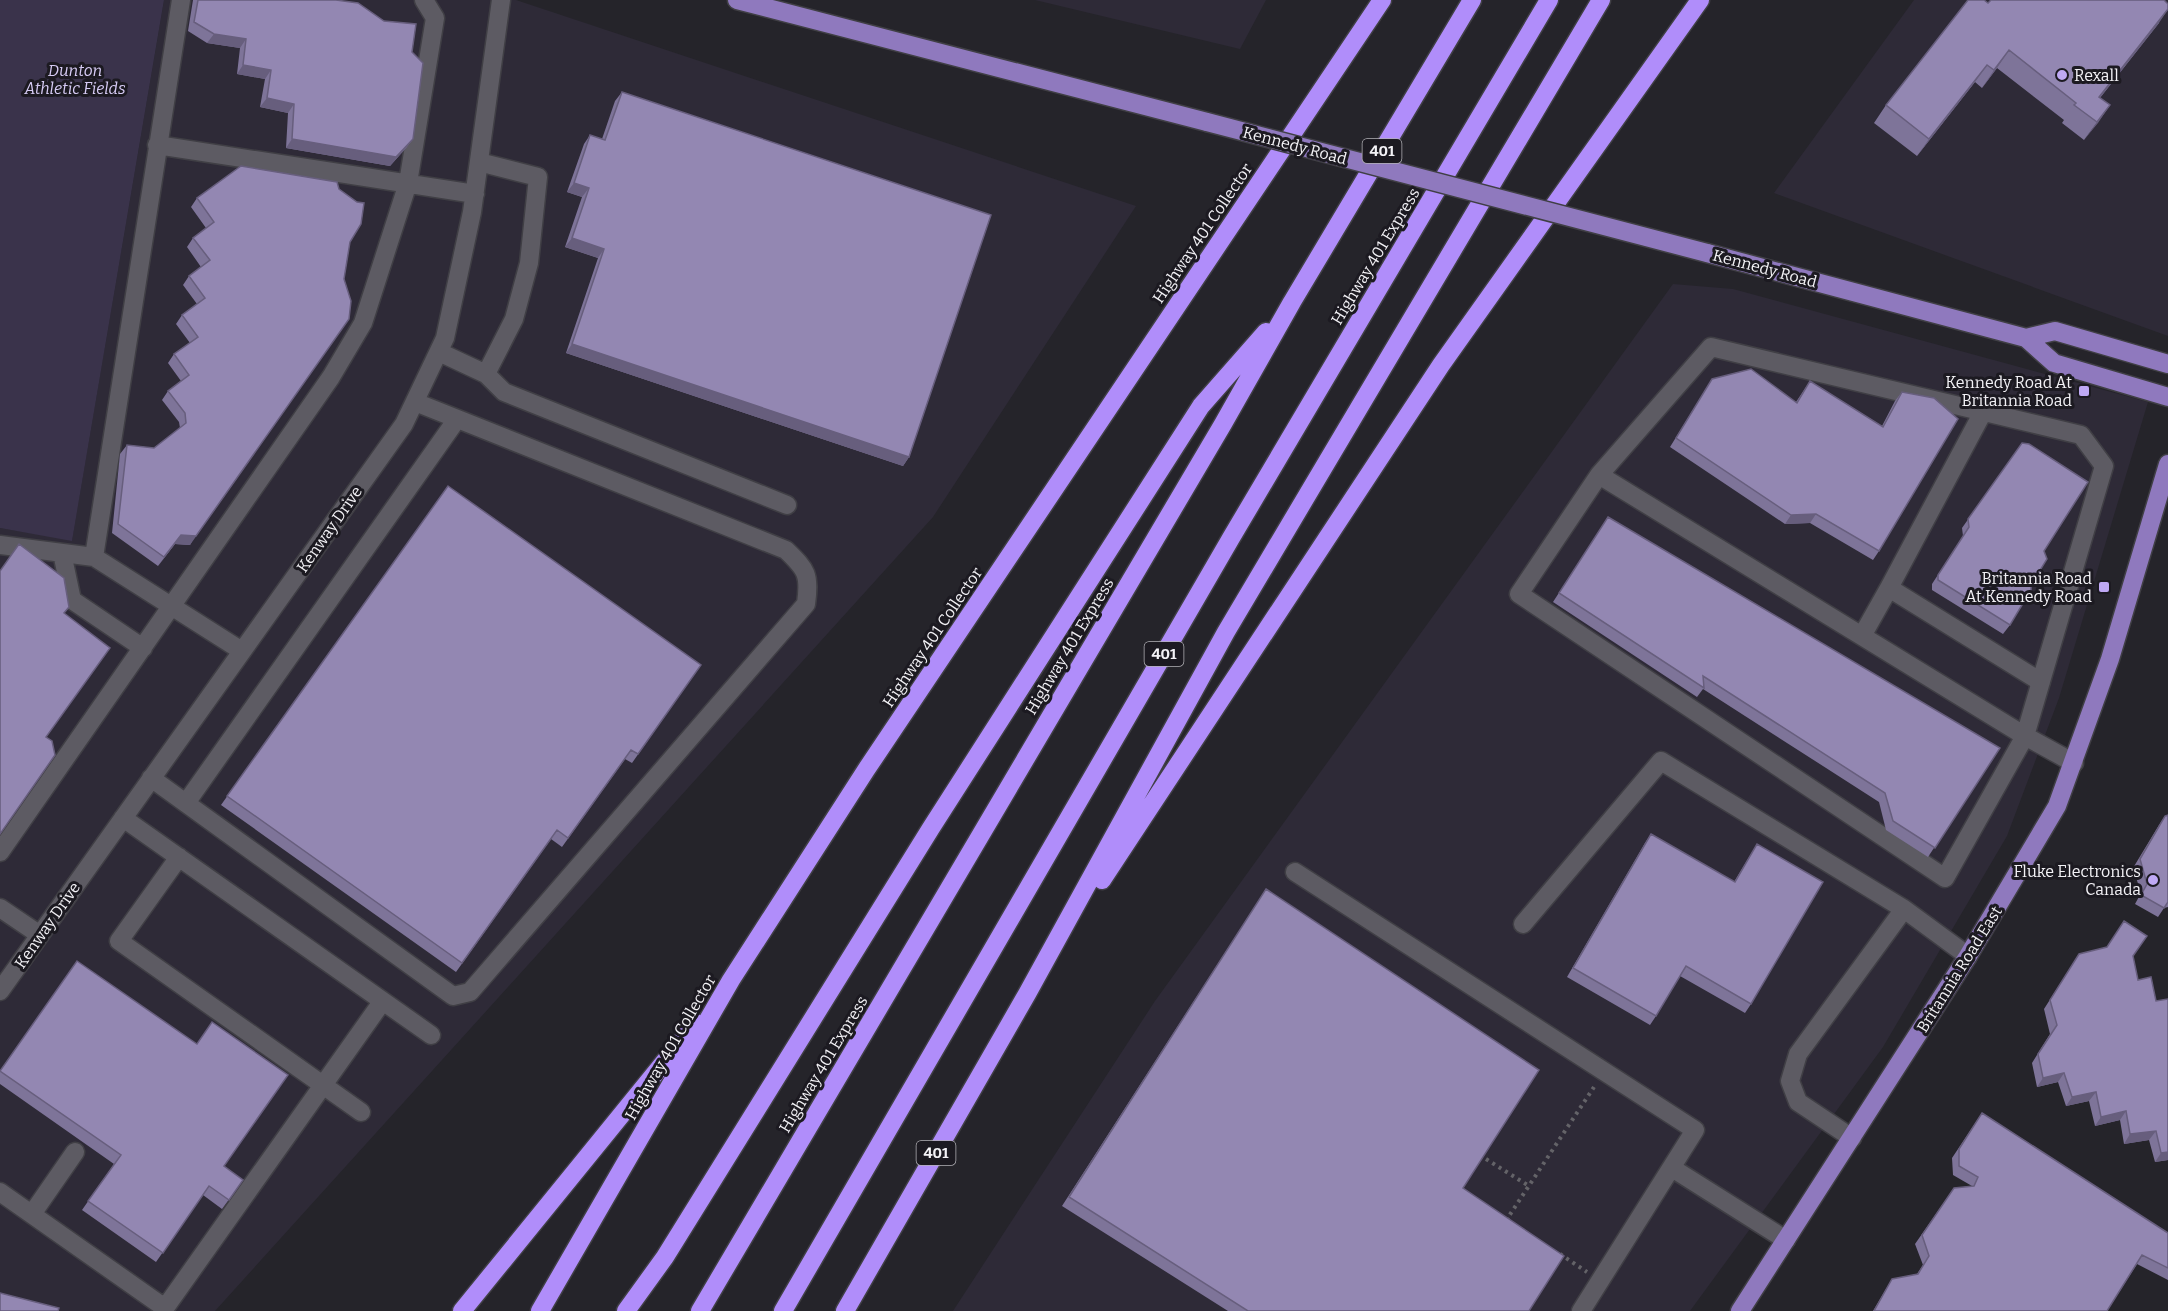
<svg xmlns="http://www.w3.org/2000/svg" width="2168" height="1311" font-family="Bitter,serif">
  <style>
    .built { fill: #2e2a37 }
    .green { fill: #3a334b }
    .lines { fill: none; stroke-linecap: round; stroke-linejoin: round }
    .minor-casing { stroke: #403f45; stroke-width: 21 }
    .major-casing { stroke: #403f45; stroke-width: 21 }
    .highway-casing { stroke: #403f45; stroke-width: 21 }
    .path { stroke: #646368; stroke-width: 4; stroke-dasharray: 3 4.5; stroke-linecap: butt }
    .minor { stroke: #5d5b63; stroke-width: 18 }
    .major { stroke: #8f79be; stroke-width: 18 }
    .highway { stroke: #b08dfa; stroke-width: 18 }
    .major-bridge-casing { stroke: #403f45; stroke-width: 21; stroke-linecap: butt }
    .major-bridge { stroke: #8f79be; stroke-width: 18 }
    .wall { fill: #7e7499 }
    .shaded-wall { fill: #675e7d }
    .building { fill: #9387b2; stroke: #675e7d; stroke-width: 1.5 }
    .poi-dot { fill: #bfa9f4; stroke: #1c1a21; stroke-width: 2 }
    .labels { text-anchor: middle; stroke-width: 6; stroke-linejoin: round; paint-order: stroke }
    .shield { fill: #1c1a21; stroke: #b2b1b6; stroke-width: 1.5 }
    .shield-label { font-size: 15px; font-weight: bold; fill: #f3f2f6 }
    .park-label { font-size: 16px; font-style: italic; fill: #d7ccf5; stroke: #1c1a21 }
    .poi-label { font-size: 16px; fill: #f3f2f6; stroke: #1c1a21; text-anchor: end }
    .street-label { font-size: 16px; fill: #f3f2f6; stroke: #1c1a21 }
  </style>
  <rect width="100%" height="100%" fill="#25242a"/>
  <path class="built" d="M164,0H516L1136,206L933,517L215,1311H0V528L72,540Z
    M1035,0H1266L1240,49Z
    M1914,0H2168V336L1774,193Z
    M1673,284L1733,289L2148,402L2059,698L2007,836L1883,1047L1690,1311H953L1155,1001Z"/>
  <path class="green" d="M0,0H164L72,541L0,528Z"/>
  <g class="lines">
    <defs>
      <path id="minor" d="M181,0L94,557L242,651
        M157,145L475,194
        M439,352L486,374L514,319L529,263L538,177L479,162
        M486,374L504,392L787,505
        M1983,412L1889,588L2041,682
        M1599,475L1711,347L2081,435L2104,466L2025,736L1945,878L1519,594L1599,475L2025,736L2074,763
        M0,545L94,557
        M62,553L72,600L143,648
        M1862,636L1889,588
        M151,778L453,996L470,992L806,604C810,575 807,570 786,550L415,402
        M186,803L457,419
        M123,818L431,1035
        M0,852L331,377L363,323L408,183L435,18L424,0
        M179,857L119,941L361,1112
        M1295,872L1695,1130L1581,1311
        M0,908L40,935
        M1904,909L1968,956
        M1523,924L1661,761L1904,909L1798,1054L1790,1081L1798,1102L1852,1138
        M0,991L404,424L445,338L472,212L501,0
        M1672,1168L1786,1240
        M0,1192L165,1308L382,1002
        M32,1214L75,1152"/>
      <path id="major" d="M737,0L1207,122
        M1707,253L2026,338L2054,363L2168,397
        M2026,338L2055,331L2168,364
        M1740,1311L1968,956L2057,806L2110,659L2168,464"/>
      <path id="highway" d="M1102,880L1441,365L1700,0
        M462,1311L696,1023
        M540,1311L731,980L866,770L1382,0
        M626,1311L665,1257L931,828L1201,406L1266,332
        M700,1311L1223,424L1292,302L1472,0
        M783,1311L1231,538L1549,0
        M845,1311L1027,994L1226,632L1601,0"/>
    </defs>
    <use href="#minor" class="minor-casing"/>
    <use href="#major" class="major-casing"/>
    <use href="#highway" class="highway-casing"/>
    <path class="path" d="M1486,1159L1529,1186
      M1509,1220L1507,1219L1594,1087
      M1560,1254L1587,1272"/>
    <use href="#minor" class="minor"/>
    <use href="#major" class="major"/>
    <use href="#highway" class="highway"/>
    <defs>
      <path id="major-bridge" d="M1207,122L1707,253"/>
    </defs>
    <use href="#major-bridge" class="major-bridge-casing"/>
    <use href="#major-bridge" class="major-bridge"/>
  </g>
  <path class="wall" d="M193,0H336L412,52L413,139L406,148L390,166L286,148L288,113L260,107L265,79L237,74L240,48L207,43L188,31Z
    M1988,3L2159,23L2100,98L2110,105L2084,140L2062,123L2064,120L1997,68L1982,88L1975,82L1917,156L1874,123L1886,105Z
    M622,92L909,457L903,466L566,353L598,258L565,247L582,197L567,192L584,144L590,135L602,139L615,101Z
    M197,198L350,242L190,545L175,544L158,566L112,533L120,454L127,445L154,448L180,428L179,422L162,400L168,391L181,381L168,363L174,354L190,343L176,324L182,315L197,304L183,285L189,276L201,267L187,247L193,238L206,228L191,207Z
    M1712,379L1796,402L1810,381L1882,426L1895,401L1902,392L1879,551L1873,560L1810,523L1785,524L1670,447Z
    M2022,443L2044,551L2031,585L2010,625L2003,634L1932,590V584L1963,536L1962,528Z
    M448,486L701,665L632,763L625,759L562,847L551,839L456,972L221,805Z
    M1608,517L2000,748L1928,857L1886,830L1879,802L1703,689L1697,697L1553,602Z
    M2168,815V907L2164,908L2158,917L2135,904L2141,893L2133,868L2159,825L2165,816Z
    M1651,834L1734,882L1757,844L1751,1004L1745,1013L1680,976L1656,1016L1650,1025L1567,977L1645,843Z
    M1266,889L1463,1188L1529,1311H1228L1062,1206Z
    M2079,954L2133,956L2138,980L2156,1001L2168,999V1160L2155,1162L2149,1140L2124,1144L2120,1120L2095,1126L2089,1101L2066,1106L2058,1082L2037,1087L2032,1063L2050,1034L2044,1009Z
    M77,961L224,1166L243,1180L222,1209L203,1195L156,1262L82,1210L114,1164L0,1084V1071Z
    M1982,1113L2168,1233V1280L2137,1264L2107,1311H1873L1892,1279L1917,1274L1923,1265L1915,1244L1954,1188L1972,1186L1953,1175L1952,1158Z"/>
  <path class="shaded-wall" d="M2168,9L2159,23L2087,114L2099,97Z
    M214,34L246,39L240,48L207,43Z
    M2009,50L1997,68L1982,88L1994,70Z
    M243,65L271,70L265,79L237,74Z
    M1987,65L1975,82L1917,156L1929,139Z
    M267,98L294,104L288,113L260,107Z
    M2110,105L2098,123L2084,140L2097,122Z
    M292,139H413L406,148L390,166L286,148Z
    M574,183L589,188L582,197L567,192Z
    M572,238L604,249L598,258L565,247Z
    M349,319L190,545L175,544L158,566L181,535Z
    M572,344L909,457L903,466L566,353Z
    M1816,514L1810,523L1785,524L1791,515Z
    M2064,1073L2058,1082L2037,1087L2043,1078Z
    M2096,1092L2089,1101L2066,1106L2072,1097Z
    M2126,1111L2120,1120L2095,1126L2101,1117Z
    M2156,1131L2149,1140L2124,1144L2130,1134Z
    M2168,1152V1160L2155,1162L2161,1153Z"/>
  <path class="building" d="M198,0H336L358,3L384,21L416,24L412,52L423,63L413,139L396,157L292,139L294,104L267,98L271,70L243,65L246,39L214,34L194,22Z
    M1968,0H1984L1988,3L1991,0H2164L2168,4V9L2099,97L2110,105L2097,122L2074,105L2076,103L2009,50L1994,70L1987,65L1929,139L1886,105Z
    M622,92L991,215L909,457L572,344L604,249L572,238L589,188L574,183L590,135L605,140Z
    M241,166L337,182L339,189L357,202L364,203L361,224L350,242L344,279L351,301L349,319L196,536L181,535L164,557L118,524L127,445L154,448L186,423L185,413L168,391L189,375L174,354L198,337L182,315L205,298L189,276L210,260L193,238L214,222L197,198Z
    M1751,369L1797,403L1810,381L1883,427L1902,392L1934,398L1958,419L1879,551L1816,514L1791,515L1676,438L1712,379Z
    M2022,443L2029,444L2088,482L2044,551L2047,559L2031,585V590L2010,625L1938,580V575L1969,527L1968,519Z
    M448,486L701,665L638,754L631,750L568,838L557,830L462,963L227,796Z
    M1608,517L2000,748L1935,848L1893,821L1885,793L1703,676L1704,688L1559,593Z
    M19,544L64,578L69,607L64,613L110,648L46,737L52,741L55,755L0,834V571Z
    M2168,815V902L2164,908L2141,895L2147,884L2140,859L2165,816Z
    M1651,834L1735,882L1757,844L1823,882L1751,1004L1686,966L1656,1016L1573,968Z
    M1266,889L1539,1070L1463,1188L1564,1256L1529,1311H1248L1069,1197Z
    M2124,921L2147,936L2133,956L2138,980L2151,977L2156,1001L2168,999V1152L2161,1153L2156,1131L2130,1134L2126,1111L2101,1117L2096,1092L2072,1097L2064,1073L2043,1078L2038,1054L2057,1025L2050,1000L2079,954L2107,947Z
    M77,961L197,1044L212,1022L288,1075L224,1166L243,1180L229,1200L209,1186L163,1253L88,1201L121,1155L0,1071Z
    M1982,1113L2168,1233V1268L2142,1255L2107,1311H1874L1892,1279L1918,1274L1929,1256L1922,1235L1954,1188L1974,1186L1978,1177L1959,1166V1149Z
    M0,1293L59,1308L58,1311H0Z"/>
  <g class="poi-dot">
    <circle cx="2062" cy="75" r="6"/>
    <rect x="2078" y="385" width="12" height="12" rx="3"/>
    <rect x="2098" y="581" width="12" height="12" rx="3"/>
    <circle cx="2153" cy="880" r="6"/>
  </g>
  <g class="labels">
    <g class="shield">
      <rect x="1362.5" y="139" width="39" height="24" rx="4.5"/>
      <rect x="1144.5" y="642" width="39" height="24" rx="4.5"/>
      <rect x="916.5" y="1141" width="39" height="24" rx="4.5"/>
    </g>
    <g class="shield-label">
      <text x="1382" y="156">401</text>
      <text x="1164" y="659">401</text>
      <text x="936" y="1158">401</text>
    </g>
    <g class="park-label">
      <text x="75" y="76">Dunton<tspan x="75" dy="18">Athletic Fields</tspan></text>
    </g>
    <g class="poi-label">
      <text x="2074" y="81" text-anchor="start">Rexall</text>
      <text x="2072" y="388">Kennedy Road At<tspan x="2072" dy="18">Britannia Road</tspan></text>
      <text x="2092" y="584">Britannia Road<tspan x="2092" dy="18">At Kennedy Road</tspan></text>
      <text x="2141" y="877">Fluke Electronics<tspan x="2141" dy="18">Canada</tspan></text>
    </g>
    <g class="street-label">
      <text transform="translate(1295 145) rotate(15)" y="6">Kennedy Road</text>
      <text transform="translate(1202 233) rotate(-56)" y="6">Highway 401 Collector</text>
      <text transform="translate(1375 256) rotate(-59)" y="6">Highway 401 Express</text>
      <text transform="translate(1765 268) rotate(15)" y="6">Kennedy Road</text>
      <text transform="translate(329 529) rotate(-55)" y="6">Kenway Drive</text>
      <text transform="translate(932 637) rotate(-56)" y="6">Highway 401 Collector</text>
      <text transform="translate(1069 646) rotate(-59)" y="6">Highway 401 Express</text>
      <text transform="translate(47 925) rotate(-55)" y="6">Kenway Drive</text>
      <text transform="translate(1959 969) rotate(-58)" y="6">Britannia Road East</text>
      <text transform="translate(670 1047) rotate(-60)" y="6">Highway 401 Collector</text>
      <text transform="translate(823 1064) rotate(-59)" y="6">Highway 401 Express</text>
    </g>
  </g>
</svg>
